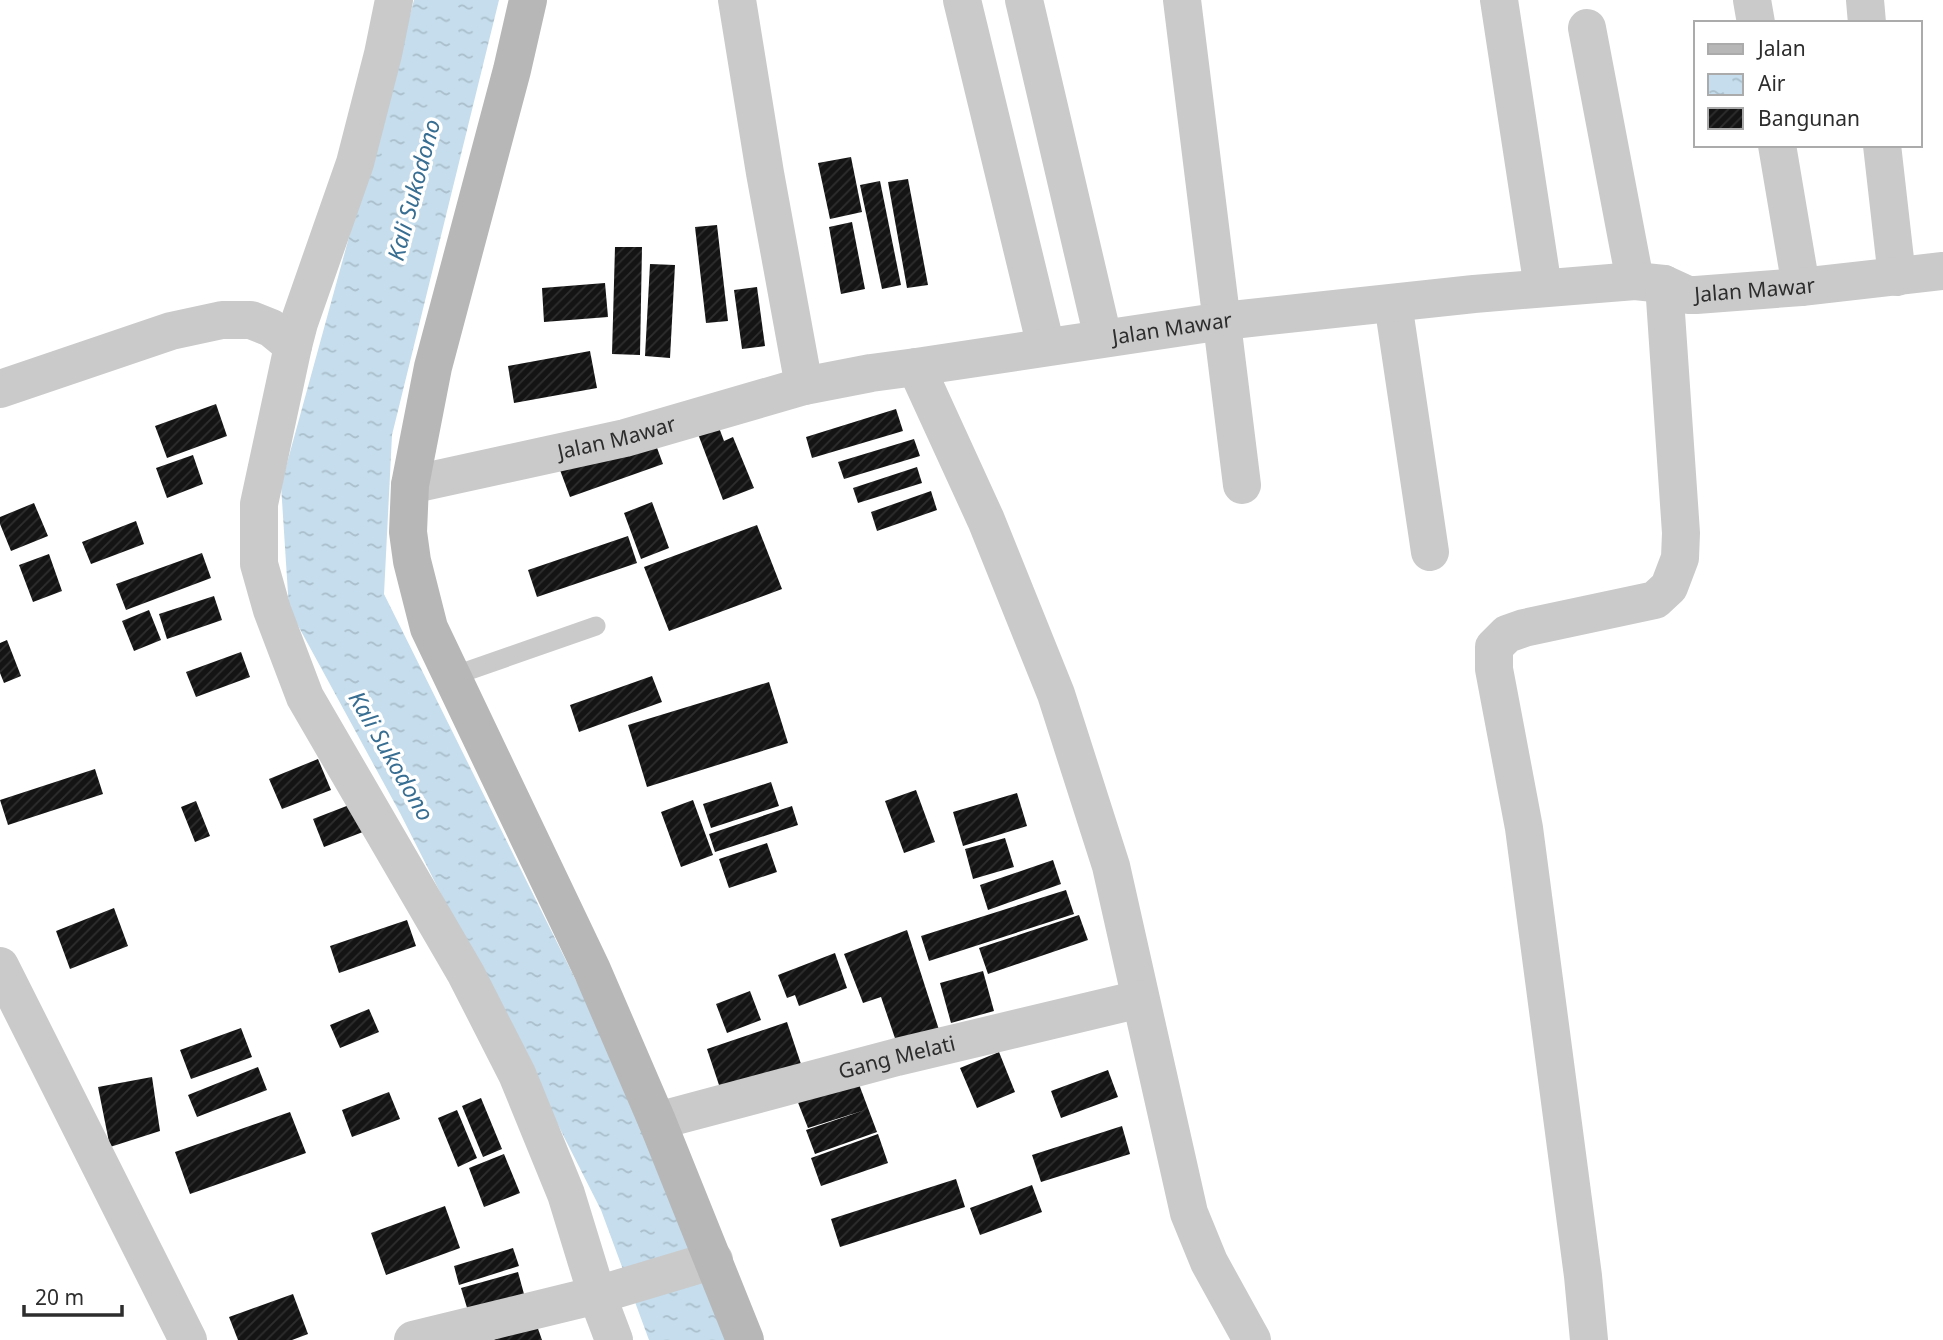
<svg xmlns="http://www.w3.org/2000/svg" width="1943" height="1340" font-family="'Noto Sans',sans-serif">
  <style>
    .water { fill: url(#water-ripples) }
    .building { fill: url(#building-hatch) }
    .lines { fill: none; stroke-linecap: round; stroke-linejoin: round }
    .lane { stroke: #cacaca; stroke-width: 19 }
    .street { stroke: #cacaca; stroke-width: 38 }
    .secondary { stroke: #b7b7b7; stroke-width: 38 }
    .labels { text-anchor: middle; stroke-width: 7; stroke-linejoin: round; paint-order: stroke }
    .street-label { font-size: 21px; fill: #2d2d2d; stroke: #fff }
    .water-label { font-size: 23px; font-style: italic; fill: #386e92; stroke: #fff }
  </style>
  <defs>
    <pattern id="water-ripples" width="26" height="14" patternUnits="userSpaceOnUse" patternTransform="scale(1.75)"><rect width="26" height="14" fill="#c5ddec"/><path d="M2 4q2-2 4 0t4 0M15 11q2-2 4 0t4 0" fill="none" stroke="#aabecb"/></pattern>
    <pattern id="building-hatch" width="6" height="6" patternUnits="userSpaceOnUse" patternTransform="scale(1.75)"><rect width="6" height="6" fill="#141414"/><path d="M-1 1l2-2M0 6l6-6M5 7l2-2" fill="none" stroke="#2e2e2e"/></pattern>
  </defs>
  <rect width="100%" height="100%" fill="#fff"/>
  <path class="water" d="M414,0H499L392,435L384,594L686,1202L736,1340H649L601,1210L400,813L289,609L281,485Z"/>
  <path class="building" d="M851,157L862,212L830,219L818,163Z
    M908,179L928,285L907,288L888,182Z
    M880,181L901,285L882,289L860,185Z
    M852,222L865,289L841,294L829,227Z
    M717,225L728,321L706,323L695,227Z
    M615,247H642L640,355L612,354Z
    M650,264L675,265L670,358L645,356Z
    M605,283L608,317L544,322L542,288Z
    M757,287L765,346L742,349L734,290Z
    M590,351L597,388L514,403L508,366Z
    M216,404L227,436L167,458L155,426Z
    M896,409L903,431L812,458L806,437Z
    M718,425L724,441L733,437L754,488L723,500L698,434Z
    M653,437L663,464L570,497L560,470Z
    M914,439L920,456L844,479L838,462Z
    M193,455L203,484L167,498L156,468Z
    M917,467L922,483L858,503L853,488Z
    M931,491L937,510L877,531L871,512Z
    M652,502L669,548L641,559L624,513Z
    M34,503L48,536L11,551L0,524V517Z
    M136,521L144,544L91,564L82,542Z
    M757,525L782,589L669,631L644,567Z
    M628,536L637,563L537,597L528,570Z
    M202,553L211,578L126,610L116,584Z
    M49,554L62,591L33,602L19,565Z
    M214,596L222,620L167,639L159,614Z
    M149,610L161,640L134,651L122,621Z
    M7,640L21,676L4,683L0,673V643Z
    M241,652L250,677L196,697L186,672Z
    M652,676L662,702L579,732L570,705Z
    M769,682L788,743L647,787L628,725Z
    M318,759L331,790L282,809L269,779Z
    M95,769L103,794L8,825L0,800Z
    M771,782L779,806L711,828L703,804Z
    M916,790L935,842L904,853L885,801Z
    M1017,793L1027,826L963,846L953,812Z
    M693,800L713,855L681,867L661,812Z
    M196,801L210,836L195,842L181,807Z
    M357,802L368,830L324,847L313,819Z
    M792,806L798,825L715,852L709,834Z
    M1005,838L1014,867L973,879L965,849Z
    M767,843L777,872L729,888L719,859Z
    M1053,860L1061,884L988,910L980,885Z
    M1066,890L1074,914L929,961L921,936Z
    M114,908L128,946L70,969L56,931Z
    M1079,915L1088,940L988,974L979,948Z
    M407,920L416,946L339,973L330,946Z
    M907,930L941,1036L899,1050L881,997L863,1003L844,954Z
    M835,953L847,988L799,1006L795,995L787,998L778,975Z
    M983,971L994,1011L951,1023L940,983Z
    M750,991L761,1020L727,1033L716,1004Z
    M369,1009L379,1032L340,1048L330,1025Z
    M787,1022L802,1067L722,1094L707,1049Z
    M241,1028L252,1057L191,1079L180,1050Z
    M999,1052L1015,1092L977,1108L960,1068Z
    M258,1067L267,1090L197,1117L188,1095Z
    M1108,1070L1118,1097L1061,1118L1051,1091Z
    M152,1077L160,1131L110,1147L98,1087Z
    M857,1079L877,1132L815,1154L806,1130L865,1110L808,1128L797,1100Z
    M389,1092L400,1119L352,1137L342,1110Z
    M481,1098L502,1149L483,1157L462,1106Z
    M457,1110L477,1158L458,1167L438,1118Z
    M290,1112L306,1153L190,1194L175,1152Z
    M1122,1126L1130,1154L1041,1182L1032,1155Z
    M878,1134L888,1163L821,1186L811,1158Z
    M504,1154L520,1193L484,1207L469,1168Z
    M956,1179L965,1207L840,1247L831,1219Z
    M1032,1185L1042,1212L980,1235L970,1208Z
    M445,1206L460,1248L386,1275L371,1233Z
    M513,1248L519,1266L459,1285L454,1266Z
    M518,1272L524,1294L468,1311L461,1288Z
    M293,1294L308,1334L292,1340H238L229,1317Z
    M536,1323L542,1340H493Z"/>
  <g class="lines">
    <path class="lane" d="M453,676L596,626"/>
    <g class="street">
      <path d="M394,0L383,54L355,163L299,323L293,346L259,504V564L272,610L305,697L466,974L517,1074L566,1194L597,1295L614,1340"/>
      <path d="M737,0L765,173L804,386"/>
      <path d="M962,0L1046,347"/>
      <path d="M1024,0L1103,338"/>
      <path d="M1182,0L1242,485"/>
      <path d="M1499,0L1543,288"/>
      <path d="M1752,0L1756,23"/>
      <path d="M1865,0L1867,23"/>
      <path d="M1587,28L1635,281"/>
      <path d="M1777,145L1801,287"/>
      <path d="M1882,145L1897,277"/>
      <path d="M1393,303L1430,552"/>
      <path d="M916,367L986,520L1056,694L1111,866L1189,1213L1209,1262L1252,1340"/>
      <path d="M0,389L171,331L222,320H251L271,328L293,346"/>
      <path id="s1" d="M410,485L625,438L804,386L871,373L916,367L1223,321L1474,294L1635,281L1664,284L1688,295H1696L1801,287L1943,271"/>
      <path d="M0,966L188,1340"/>
      <path id="s2" d="M657,1121L897,1057L1140,999"/>
      <path d="M413,1340L597,1295L714,1260"/>
      <path d="M1589,1340L1583,1276L1524,828L1494,669V647L1507,634L1524,628L1655,600L1669,587L1680,558L1681,533L1664,284"/>
    </g>
    <path class="secondary" d="M528,0L512,70L433,367L410,485L408,532L412,561L429,628L592,970L657,1121L745,1340"/>
  </g>
  <g class="labels">
    <g class="street-label">
      <text dy="7" stroke="none"><textPath href="#s1" startOffset="1367">Jalan Mawar</textPath></text>
      <text dy="7" stroke="none"><textPath href="#s1" startOffset="779">Jalan Mawar</textPath></text>
      <text dy="7" stroke="none"><textPath href="#s1" startOffset="212">Jalan Mawar</textPath></text>
      <text dy="7" stroke="none"><textPath href="#s2" startOffset="248">Gang Melati</textPath></text>
    </g>
    <g class="water-label">
      <text transform="translate(414 190) rotate(-75)" y="8">Kali Sukodono</text>
      <text transform="translate(391 756) rotate(60)" y="8">Kali Sukodono</text>
    </g>
  </g>
  <rect x="1694" y="21" width="228" height="126" fill="#ffffff" stroke="#ababab" stroke-width="2"/>
  <rect x="1708" y="44" width="35" height="10" fill="#b7b7b7" stroke="#ababab" stroke-width="2"/>
  <text x="1758" y="56" font-size="21" fill="#2d2d2d">Jalan</text>
  <rect x="1708" y="74" width="35" height="21" fill="url(#water-ripples)" stroke="#ababab" stroke-width="2"/>
  <text x="1758" y="91" font-size="21" fill="#2d2d2d">Air</text>
  <rect x="1708" y="108" width="35" height="21" fill="url(#building-hatch)" stroke="#ababab" stroke-width="2"/>
  <text x="1758" y="126" font-size="21" fill="#2d2d2d">Bangunan</text>
  <path d="M24 1305v10h98v-10" fill="none" stroke="#2d2d2d" stroke-width="3.5"/>
  <text x="35" y="1305" font-size="21" fill="#2d2d2d" stroke="#ffffff" stroke-width="5" paint-order="stroke">20 m</text>
</svg>
